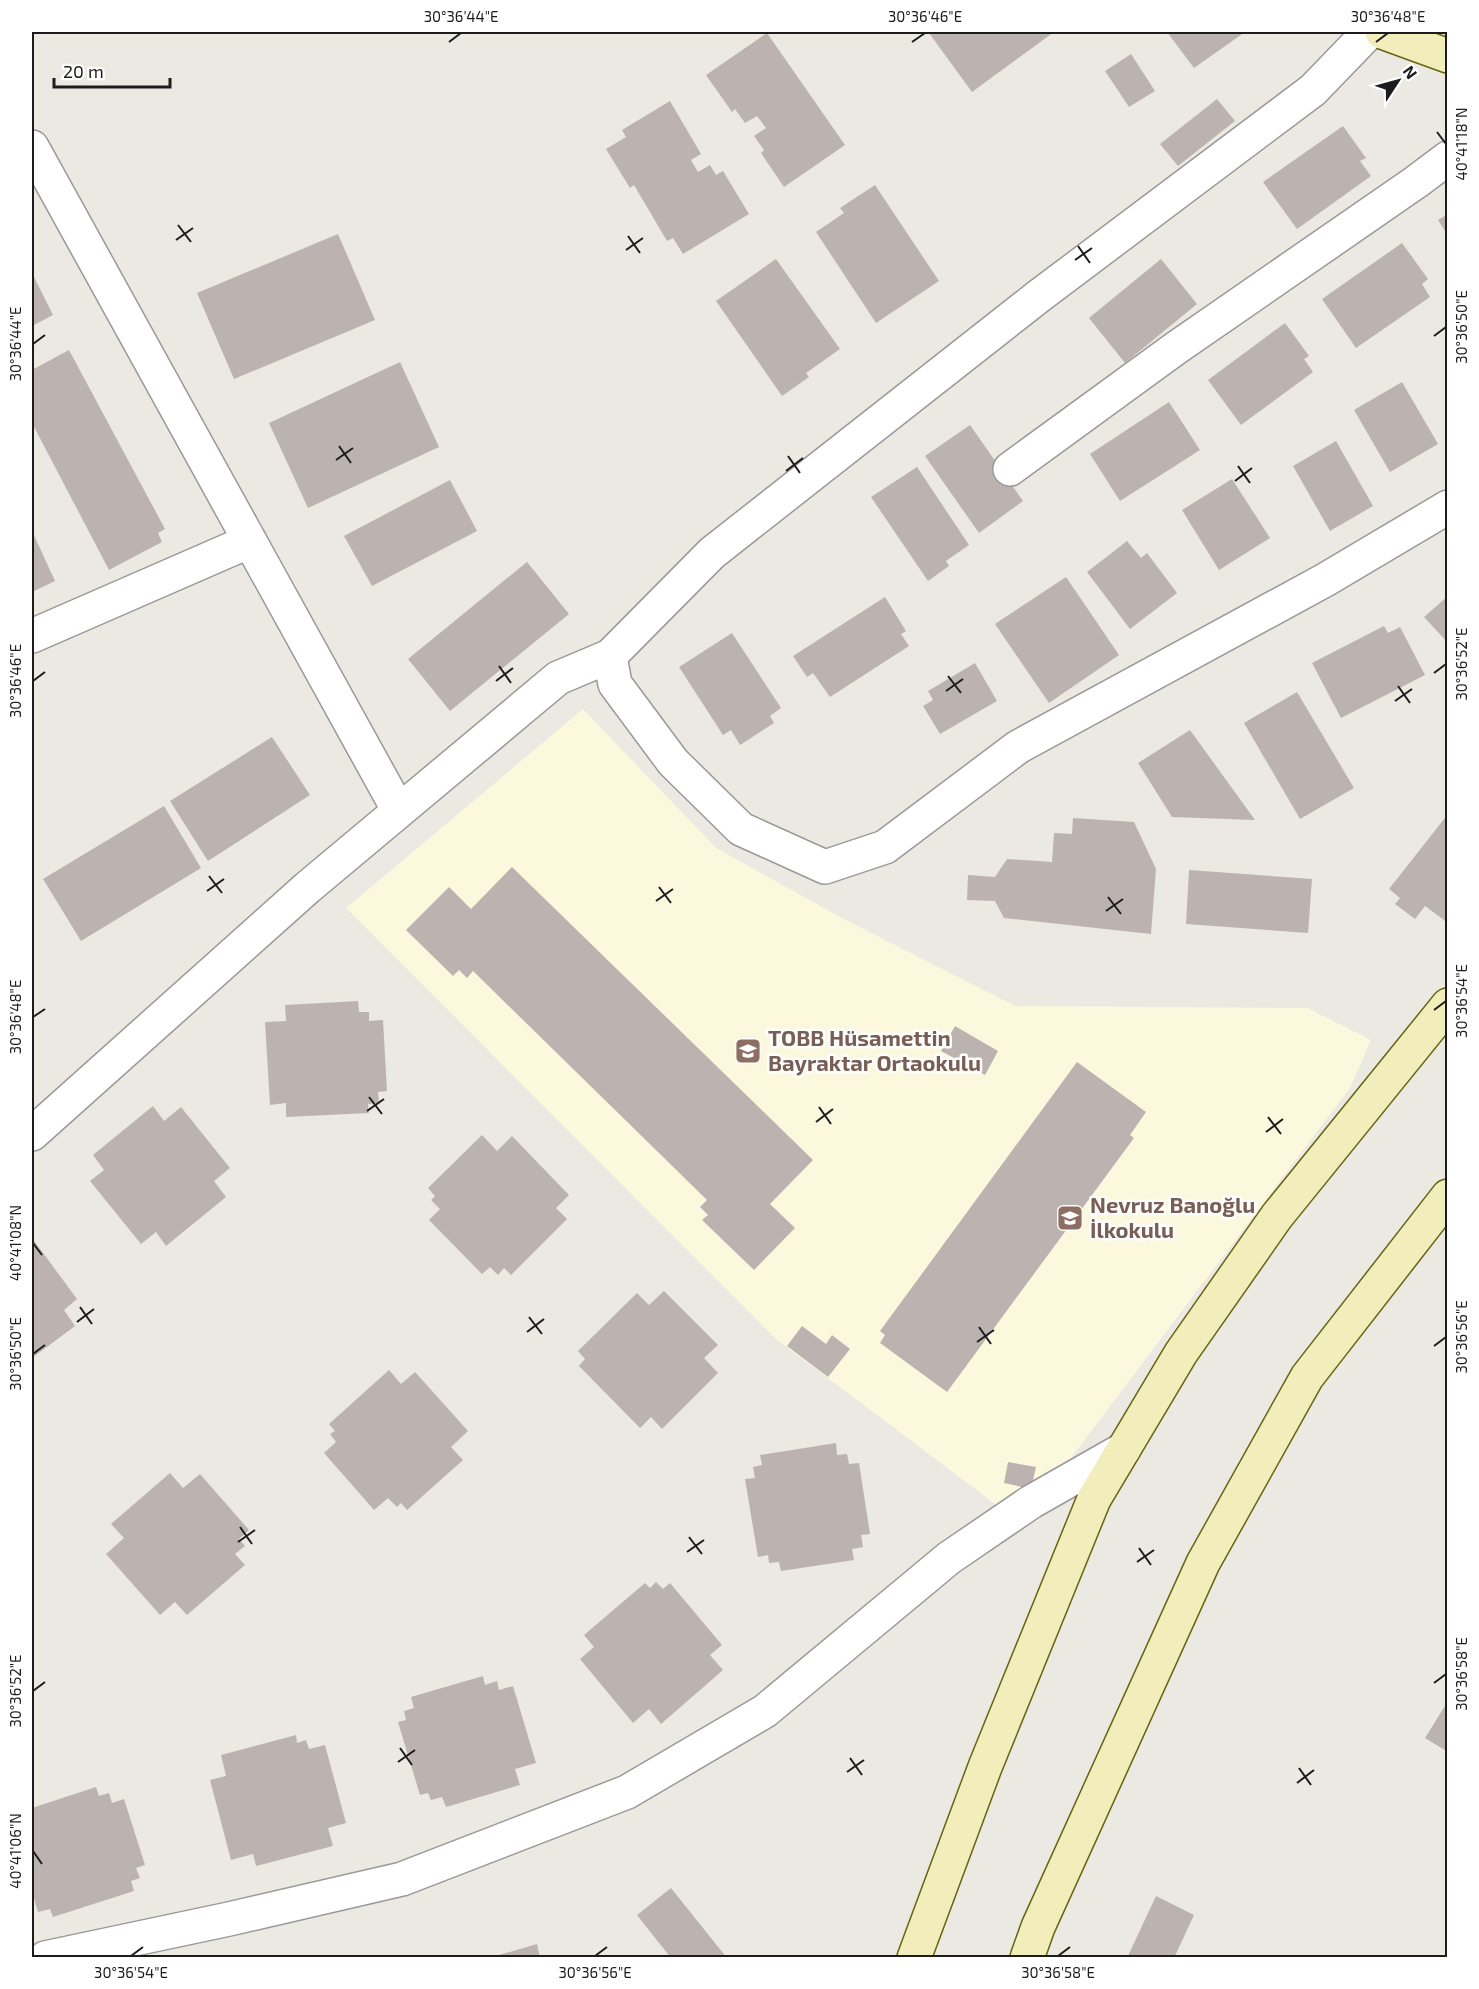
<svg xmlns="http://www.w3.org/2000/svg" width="1479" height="1989" font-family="'Exo 2',sans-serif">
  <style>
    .education { fill: #fbf8dd }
    .building { fill: #bcb3b0 }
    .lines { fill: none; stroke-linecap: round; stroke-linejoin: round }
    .street-casing { stroke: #999; stroke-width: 36 }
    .secondary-casing { stroke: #646411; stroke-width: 36 }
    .street { stroke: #fff; stroke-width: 33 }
    .secondary { stroke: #f1eebb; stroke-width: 33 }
    .ticks { fill: none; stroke: #1c1c1c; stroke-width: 2 }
    .labels { text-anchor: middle; stroke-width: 5; stroke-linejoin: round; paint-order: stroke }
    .education-label { font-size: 22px; font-weight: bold; fill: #785e54; stroke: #fff; text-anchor: start }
    .neatline { fill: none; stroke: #1c1c1c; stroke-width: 2 }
    .ticks-label { font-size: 15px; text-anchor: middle; fill: #1c1c1c }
  </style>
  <rect width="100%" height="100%" fill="#ece8e2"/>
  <path class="education" d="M583,709L716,848L842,918L1015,1006L1307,1008L1371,1040L1350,1088L1071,1458L1003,1510L776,1339L346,908Z"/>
  <path class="building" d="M930,32H1054L972,92L929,33Z
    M1167,32H1245L1194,68Z
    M767,33L845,145L784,187L761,153L764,150L754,136L766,128L757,116L745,123L735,109L732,112L706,75Z
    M1131,54L1155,91L1129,107L1105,71Z
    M1217,99L1235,121L1178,166L1160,144Z
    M670,101L701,154L691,160L698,172L710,165L716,175L723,171L749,214L683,254L673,238L667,241L634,185L630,188L606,149L626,137L622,130Z
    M1343,126L1366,158L1360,161L1371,176L1297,229L1263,182Z
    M875,185L939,281L876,323L816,232L844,213L840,208Z
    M1448,214V236L1438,220Z
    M338,234L375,320L234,379L197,293Z
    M1402,243L1428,279L1422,284L1430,297L1356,348L1322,299Z
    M776,259L840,349L806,373L809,377L782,396L716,301Z
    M1161,259L1197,304L1125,363L1089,318Z
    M32,273L53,315L32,326Z
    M1285,323L1309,356L1304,359L1313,372L1241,425L1208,380Z
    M69,350L165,529L158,533L162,542L109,570L32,423V370Z
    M400,362L439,447L308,508L269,423Z
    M1402,382L1438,444L1390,472L1354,410Z
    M1169,402L1200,450L1120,501L1090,454Z
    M970,425L1023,501L979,533L925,456Z
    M1336,441L1373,506L1330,531L1293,466Z
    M917,467L969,545L946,561L949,566L928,581L871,497Z
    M1232,479L1270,538L1219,570L1182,510Z
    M450,480L477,531L372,586L344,536Z
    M32,531L55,581L32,592Z
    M1127,541L1141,558L1147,553L1177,593L1130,629L1087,572Z
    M527,562L569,614L450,711L408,659Z
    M1066,577L1119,655L1049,703L995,624Z
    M1448,596V643L1424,617Z
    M885,597L906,631L901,634L909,646L830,697L813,673L807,677L793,656Z
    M1384,626L1388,633L1400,627L1425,675L1341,718L1312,663Z
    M732,633L781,708L770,716L774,723L740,745L731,730L723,735L679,667Z
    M975,663L997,701L940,734L923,706L933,700L928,691Z
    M1297,692L1354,788L1300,819L1244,723Z
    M1190,730L1255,820L1172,817L1138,763Z
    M272,737L310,795L208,861L170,801Z
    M164,806L201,868L81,941L43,879Z
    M1448,814V923L1425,906L1415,919L1395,904L1400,898L1389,889Z
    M1073,818L1134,822L1156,869L1151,934L1004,918L995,901L967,900L968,875L995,877L1007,859L1052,862L1054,833L1072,834Z
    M512,867L813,1160L770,1204L795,1228L754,1270L702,1220L708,1215L700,1207L707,1200L473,971L467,978L459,970L453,976L406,930L449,887L471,909Z
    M1189,870L1312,879L1308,933L1186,924Z
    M358,1001L359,1012H369V1021L383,1020L387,1091L378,1092L379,1103L368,1104L369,1113L286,1117V1103L270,1105L265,1022L286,1021L285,1005Z
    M955,1026L998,1051L985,1075L941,1051Z
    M1077,1062L1146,1112L1130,1135L1134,1138L947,1392L880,1343L885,1335L880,1331Z
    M153,1106L164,1121L181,1107L230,1168L214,1181L226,1197L166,1246L156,1232L141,1244L90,1181L104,1170L93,1155Z
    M482,1135L497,1151L512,1136L569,1195L556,1208L567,1219L511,1275L504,1268L498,1275L490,1267L482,1274L429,1220L440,1209L431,1200L435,1196L428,1188Z
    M32,1238L77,1299L64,1310L75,1326L32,1358Z
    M664,1291L718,1345L704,1358L718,1373L662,1429L651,1417L640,1428L579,1366L585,1359L578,1351L637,1293L649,1305Z
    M802,1326L826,1344L832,1335L850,1349L828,1377L787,1346Z
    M389,1370L401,1384L415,1372L468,1431L451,1447L463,1460L407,1510L401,1503L397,1507L388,1498L374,1510L324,1453L336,1442L330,1434L335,1431L329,1424Z
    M836,1443L837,1455L847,1454L849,1464L859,1463L870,1534L861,1535L863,1547L852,1549L854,1560L781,1571L779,1562L769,1563L768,1555L758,1557L745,1479L755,1478L753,1467L762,1465L760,1455Z
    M1008,1462L1036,1467L1031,1489L1004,1483Z
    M170,1473L183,1488L200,1474L249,1530L239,1539L245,1546L235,1554L245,1565L187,1615L175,1602L160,1615L106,1554L124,1538L111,1524Z
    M656,1582L663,1589L670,1583L722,1645L710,1655L723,1670L661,1724L649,1709L633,1723L580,1659L594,1647L584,1635L645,1583L650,1588Z
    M483,1676L485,1685L497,1681L499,1690L513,1686L536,1763L515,1769L520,1785L446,1807L442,1797L431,1800L428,1793L420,1795L398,1722L406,1720L404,1711L414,1708L411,1697Z
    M1448,1701V1752L1425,1738Z
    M296,1735L297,1743L306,1740L309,1749L325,1745L346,1823L328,1828L333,1846L256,1866L253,1854L231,1860L210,1780L226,1776L221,1755Z
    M96,1787L99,1796L109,1793L112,1803L124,1799L145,1865L136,1868L140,1878L131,1881L134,1891L53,1917L50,1909L38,1912L32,1892V1808Z
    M671,1888L727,1958H671L637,1915Z
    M1156,1896L1194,1915L1174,1958H1127Z
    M537,1944L540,1958H492V1957Z"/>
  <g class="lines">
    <defs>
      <path id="street" d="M1369,32L1313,90L1039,296L712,553L610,656L615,684L673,762L741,829L825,867L885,847L1018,747L1325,580L1448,507
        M32,147L399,811
        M1010,469L1176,348L1416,182L1448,158
        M32,636L250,541
        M32,1134L307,888L558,678L610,656
        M45,1958L229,1919L402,1879L627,1792L765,1711L949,1558L1031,1502L1124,1449"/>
      <path id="secondary" d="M1382,32L1448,56
        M914,1958L985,1767L1094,1499L1181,1353L1277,1216L1448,1005
        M1027,1958L1038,1927L1203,1563L1307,1377L1448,1196"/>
    </defs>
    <use href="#street" class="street-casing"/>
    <use href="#secondary" class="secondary-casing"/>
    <use href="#street" class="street"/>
    <use href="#secondary" class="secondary"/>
  </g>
  <path class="ticks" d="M449,42L461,33M912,42L925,33M1376,42L1388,33M1437,132L1446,144M178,225L191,242M628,236L640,253M176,240L193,228M1078,246L1090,263M626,250L643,238M1075,260L1092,248M1434,336L1446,327M33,344L45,335M339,446L351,463M788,456L800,473M336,460L353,448M1238,466L1250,483M786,471L803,458M1235,481L1252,468M499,666L511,683M1434,673L1446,664M948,676L961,693M33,681L45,672M496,681L513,668M1398,686L1410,703M946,691L963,679M1395,701L1412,689M209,876L222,893M659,887L671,903M207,891L224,879M1108,897L1121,914M656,901L673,889M1106,911L1123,899M1434,1010L1446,1001M33,1017L45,1009M369,1097L382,1114M819,1107L831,1124M367,1111L384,1099M1268,1117L1281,1134M816,1122L833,1109M1266,1132L1283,1119M33,1243L42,1255M80,1307L92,1324M529,1317L542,1334M77,1322L94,1309M979,1327L991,1344M527,1332L544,1319M977,1342L994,1330M1434,1346L1446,1337M33,1354L45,1345M240,1527L252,1544M689,1537L702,1554M238,1542L255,1530M1139,1548L1151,1565M687,1552L704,1540M1137,1562L1154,1550M1434,1683L1446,1674M33,1691L45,1682M400,1748L412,1765M850,1758L862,1775M398,1762L415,1750M1299,1768L1311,1785M847,1772L864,1760M1297,1783L1314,1770M33,1851L42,1864M131,1956L143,1947M595,1956L607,1947M1058,1956L1070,1947"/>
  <defs>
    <symbol id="school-square" viewBox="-11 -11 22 22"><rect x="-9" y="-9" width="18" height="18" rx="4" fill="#8d6e63" stroke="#fff"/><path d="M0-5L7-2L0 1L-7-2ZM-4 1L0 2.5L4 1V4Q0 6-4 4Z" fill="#fff"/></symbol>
  </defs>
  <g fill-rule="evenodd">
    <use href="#school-square" x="733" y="1036" width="30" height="30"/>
    <use href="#school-square" x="1055" y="1203" width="30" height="30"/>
  </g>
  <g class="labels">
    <g class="education-label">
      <text x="768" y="1046">TOBB Hüsamettin<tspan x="768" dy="25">Bayraktar Ortaokulu</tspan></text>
      <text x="1090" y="1213">Nevruz Banoğlu<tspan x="1090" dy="25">İlkokulu</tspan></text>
    </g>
  </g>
  <rect width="1479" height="1989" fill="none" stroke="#ffffff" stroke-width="66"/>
  <g transform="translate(1398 81) rotate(54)" stroke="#ffffff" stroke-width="4.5" paint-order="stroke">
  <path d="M0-4.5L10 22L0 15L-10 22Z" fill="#1c1c1c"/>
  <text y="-9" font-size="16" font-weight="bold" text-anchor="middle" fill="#1c1c1c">N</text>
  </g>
  <path d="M54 78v9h116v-9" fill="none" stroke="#1c1c1c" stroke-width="3"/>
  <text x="63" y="78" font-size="18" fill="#1c1c1c" stroke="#ffffff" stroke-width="4.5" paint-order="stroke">20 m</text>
  <rect x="33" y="33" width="1413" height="1923" class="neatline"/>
  <g class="ticks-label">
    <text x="461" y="22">30°36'44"E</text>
    <text x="925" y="22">30°36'46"E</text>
    <text x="1388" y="22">30°36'48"E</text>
    <text transform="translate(1462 144) rotate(-90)" y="5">40°41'18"N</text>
    <text transform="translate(1462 327) rotate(-90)" y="5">30°36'50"E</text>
    <text transform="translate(16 344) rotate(-90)" y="5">30°36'44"E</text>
    <text transform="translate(1462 664) rotate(-90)" y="5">30°36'52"E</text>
    <text transform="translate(16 681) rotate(-90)" y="5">30°36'46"E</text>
    <text transform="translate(1462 1001) rotate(-90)" y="5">30°36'54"E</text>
    <text transform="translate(16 1017) rotate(-90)" y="5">30°36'48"E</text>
    <text transform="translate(16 1243) rotate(-90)" y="5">40°41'08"N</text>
    <text transform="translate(1462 1337) rotate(-90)" y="5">30°36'56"E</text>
    <text transform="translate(16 1354) rotate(-90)" y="5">30°36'50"E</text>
    <text transform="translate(1462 1674) rotate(-90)" y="5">30°36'58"E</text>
    <text transform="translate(16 1691) rotate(-90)" y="5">30°36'52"E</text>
    <text transform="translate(16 1851) rotate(-90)" y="5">40°41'06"N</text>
    <text x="131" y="1978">30°36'54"E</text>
    <text x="595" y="1978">30°36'56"E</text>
    <text x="1058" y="1978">30°36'58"E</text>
  </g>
</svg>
